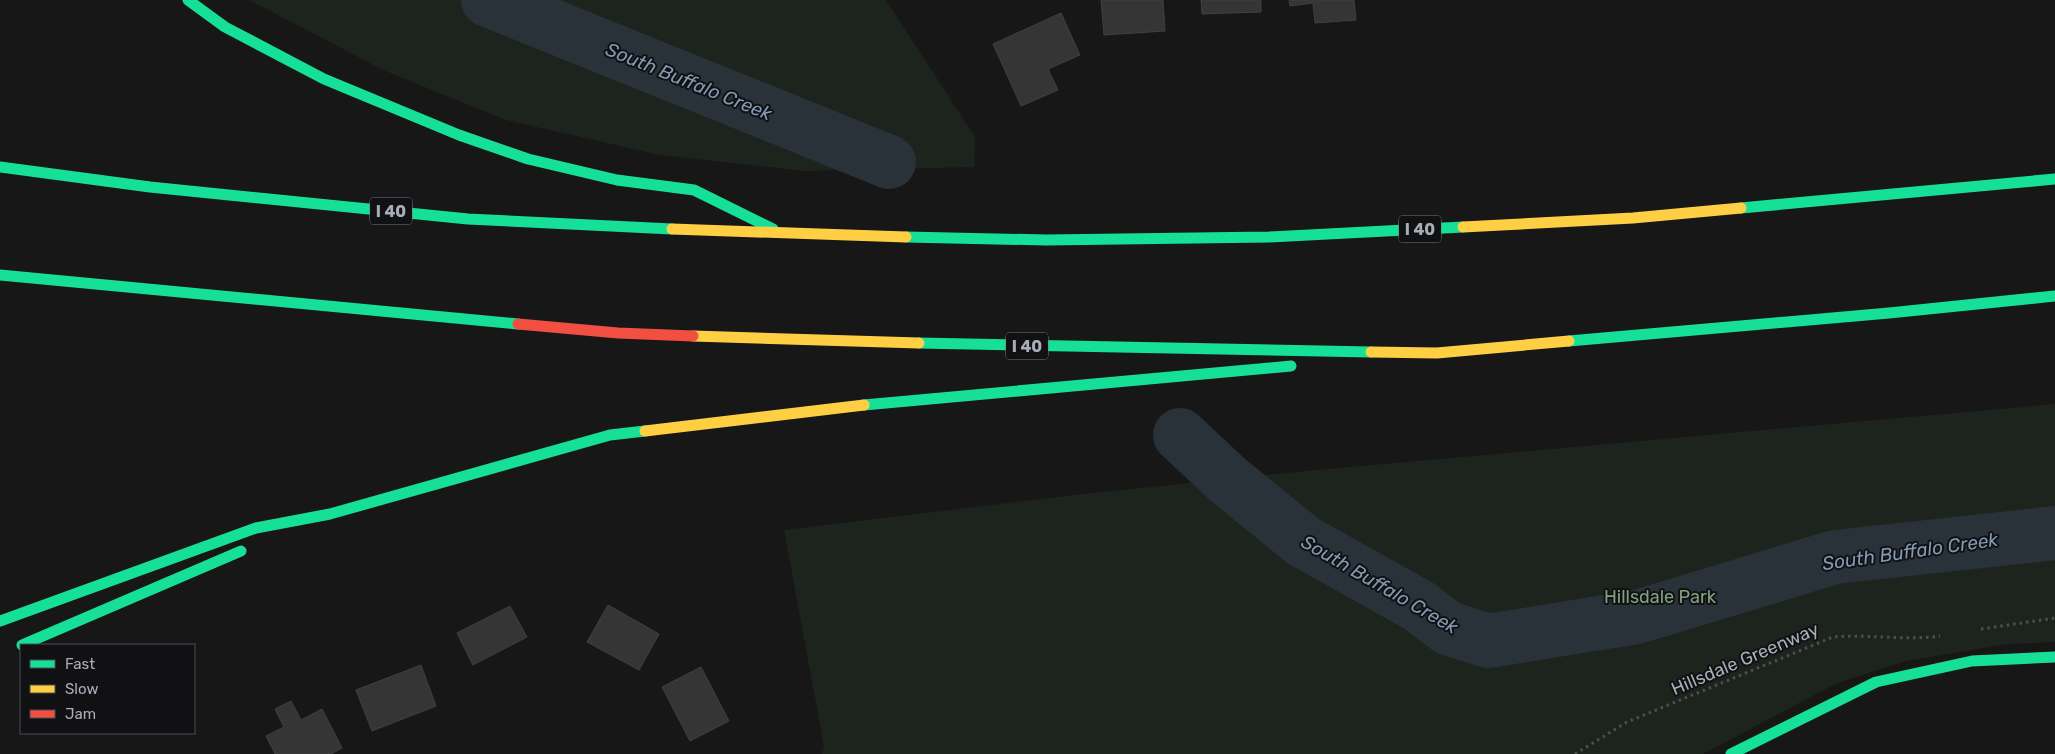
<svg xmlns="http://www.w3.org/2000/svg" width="2055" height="754" font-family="Rubik,sans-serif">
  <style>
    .green { fill: #1d241e }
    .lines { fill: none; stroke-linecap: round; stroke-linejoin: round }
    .river { stroke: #2a3239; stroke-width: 54 }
    .building { fill: #353536; stroke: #3f4043 }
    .path { stroke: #4d4e52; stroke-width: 3; stroke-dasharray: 2.5 4; stroke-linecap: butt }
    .fast { stroke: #16e098; stroke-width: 11 }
    .slow { stroke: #ffcf43; stroke-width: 11 }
    .jam { stroke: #f24e42; stroke-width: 11 }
    .labels { text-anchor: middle; stroke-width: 4; stroke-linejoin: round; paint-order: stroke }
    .shield { fill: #111113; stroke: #7b7e86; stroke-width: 1 }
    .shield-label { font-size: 16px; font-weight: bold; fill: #a8adb8 }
    .park-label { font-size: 18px; fill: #7fa381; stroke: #111113 }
    .street-label { font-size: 18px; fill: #a8adb8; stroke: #111113 }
    .water-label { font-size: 19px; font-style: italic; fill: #7f9bb3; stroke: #111113 }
  </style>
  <rect width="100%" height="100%" fill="#171717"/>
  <path class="green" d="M249,0H886L975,137L974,167L804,171L660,155L506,120L383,70Z
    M2055,404V642L2007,644L1906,661L1837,683L1703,754H822L824,746L784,530L1083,494L1317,470Z"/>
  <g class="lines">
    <path class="river" d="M488,0L889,162
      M1180,435L1228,480L1303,541L1419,606L1448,628L1488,641L1637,617L1835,557L2055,533"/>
  </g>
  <path class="building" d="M1101,0H1163L1165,31L1104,35Z
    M1201,0H1261V12L1202,14Z
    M1289,0H1354L1356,20L1315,23L1313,3L1290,6Z
    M1061,13L1080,55L1048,69L1058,90L1021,106L993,44Z
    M608,605L659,634L639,670L587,642Z
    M510,606L527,637L473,665L457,633Z
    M421,665L436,706L372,731L356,690Z
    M701,667L729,721L690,741L662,687Z
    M291,701L301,720L322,709L342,748L331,754H275L266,736L284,727L275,709Z"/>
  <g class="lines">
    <path class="path" d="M1981,629L2055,618
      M1575,754L1627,722L1833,637C1869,634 1905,641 1940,636"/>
    <path class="fast" d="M188,0L225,27L324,79L459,135L528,159L617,180L694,190L773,229
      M0,167L150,187L468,219L672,229
      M1741,208L2055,179
      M906,237L1046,240L1269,237L1463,227
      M0,275L518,324
      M1569,341L1889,313L2055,296
      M919,343L1371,352
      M864,405L1291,366
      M0,621L256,528L330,514L610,435L645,431
      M22,645L241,551
      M1731,754L1876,682L1972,661L2055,657"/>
    <path class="slow" d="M1463,227L1633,218L1741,208
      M672,229L906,237
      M693,336L919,343
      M1371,352L1437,353L1569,341
      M645,431L864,405"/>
    <path class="jam" d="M518,324L618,333L693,336"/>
  </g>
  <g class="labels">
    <g class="shield">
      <rect x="370" y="197.5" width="42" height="27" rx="4"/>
      <rect x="1399" y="215.5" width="42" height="27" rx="4"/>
      <rect x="1006" y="332.5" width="42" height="27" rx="4"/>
    </g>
    <g class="shield-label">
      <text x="391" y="217">I 40</text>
      <text x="1420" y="235">I 40</text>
      <text x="1027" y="352">I 40</text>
    </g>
    <g class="park-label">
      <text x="1660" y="603">Hillsdale Park</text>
    </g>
    <g class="street-label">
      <text transform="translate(1745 659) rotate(-23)" y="6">Hillsdale Greenway</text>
    </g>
    <g class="water-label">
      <text transform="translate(689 81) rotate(22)" y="7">South Buffalo Creek</text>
      <text transform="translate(1910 551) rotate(-8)" y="7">South Buffalo Creek</text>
      <text transform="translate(1380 584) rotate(30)" y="7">South Buffalo Creek</text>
    </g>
  </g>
  <rect x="20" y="644" width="175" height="90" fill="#111113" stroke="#4d4f55"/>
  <rect x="30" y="660" width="25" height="8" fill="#16e098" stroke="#4d4f55"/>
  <text x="65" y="669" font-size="15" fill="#a8adb8">Fast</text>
  <rect x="30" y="685" width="25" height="8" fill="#ffcf43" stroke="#4d4f55"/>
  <text x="65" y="694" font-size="15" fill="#a8adb8">Slow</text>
  <rect x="30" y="710" width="25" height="8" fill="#f24e42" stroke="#4d4f55"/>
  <text x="65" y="719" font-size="15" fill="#a8adb8">Jam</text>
</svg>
